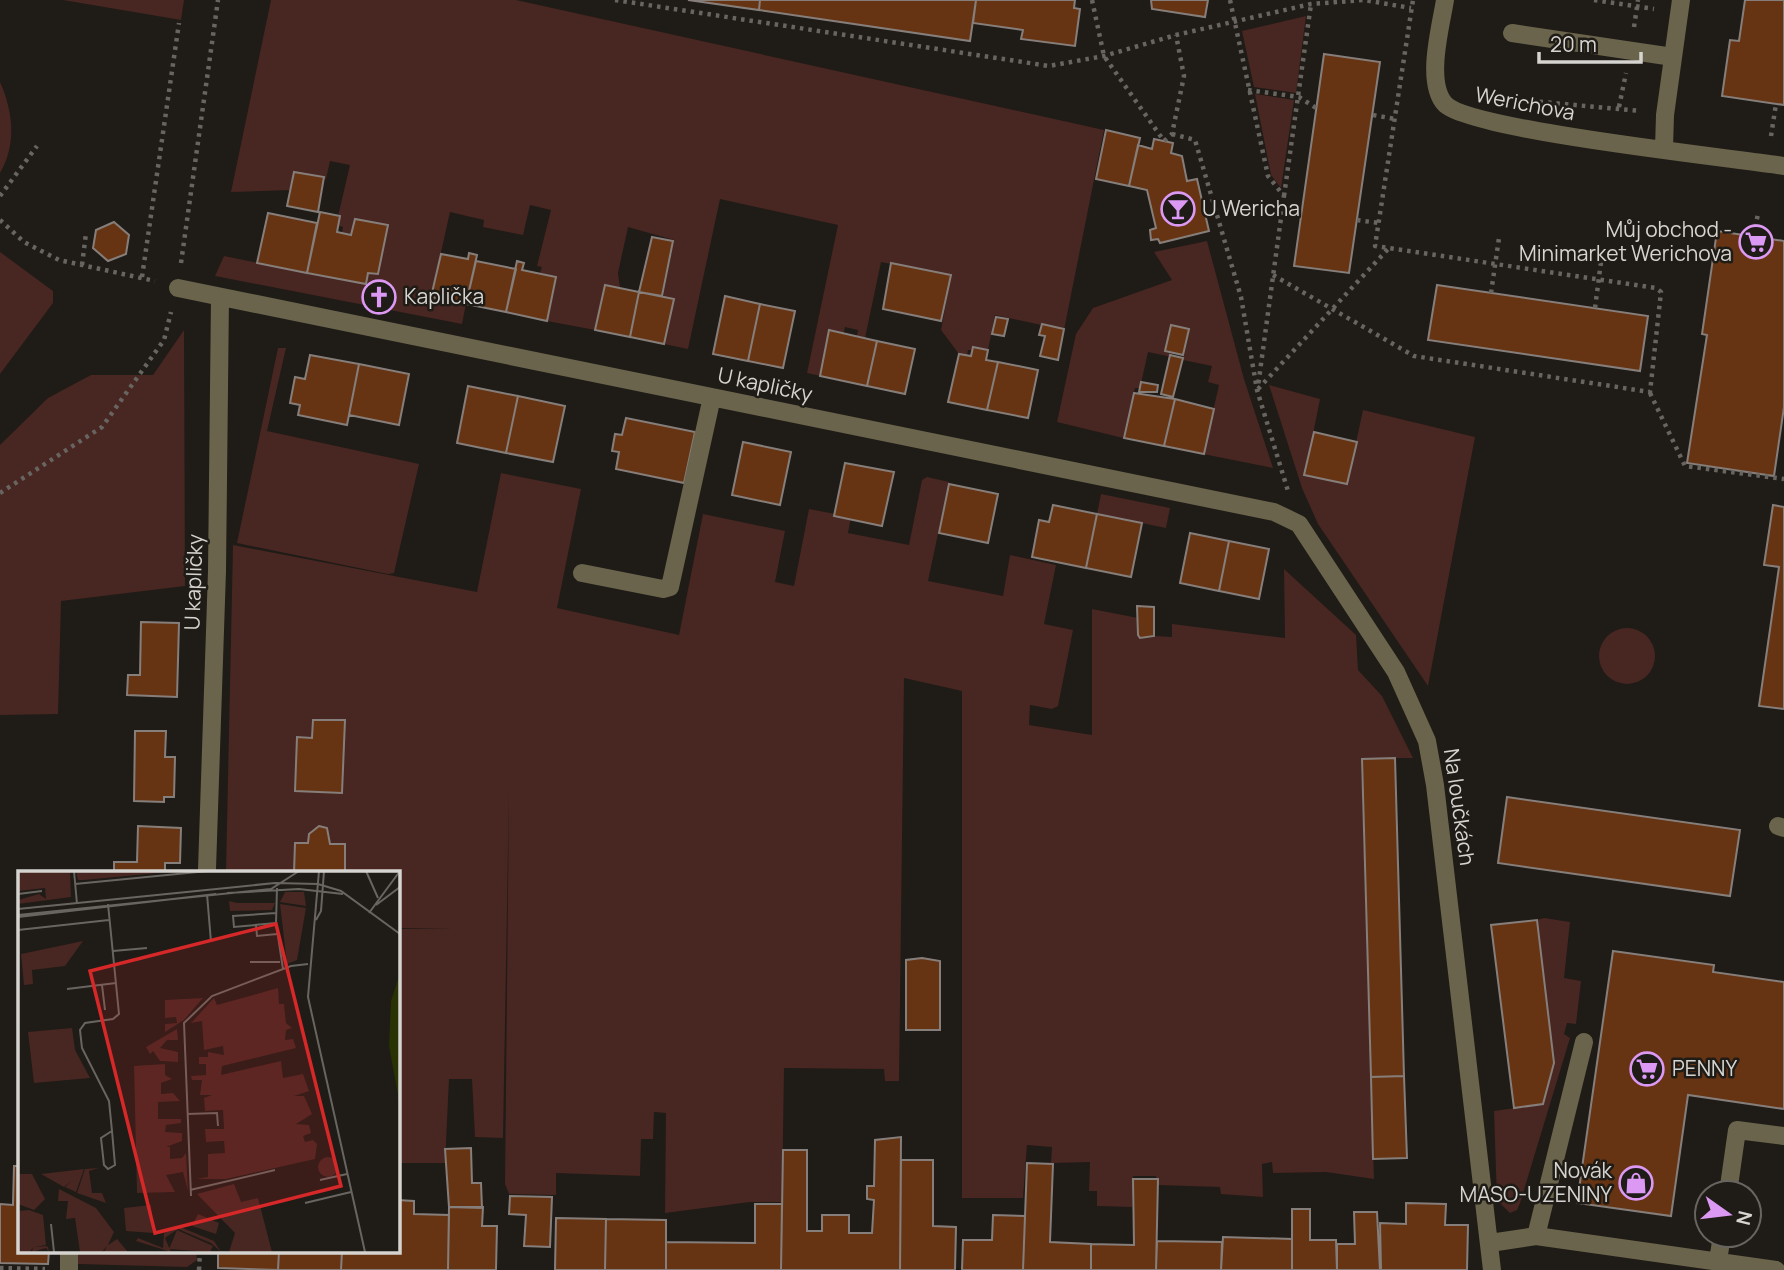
<svg xmlns="http://www.w3.org/2000/svg" width="1784" height="1270" font-family="Manrope,sans-serif">
  <style>
    .green { fill: #482622 }
    .building { fill: #663413; stroke: #867e7a; stroke-width: 2 }
    .lines { fill: none; stroke-linecap: round; stroke-linejoin: round }
    .path { stroke: #686561; stroke-width: 4.5; stroke-dasharray: 3.5 5; stroke-linecap: butt }
    .minor { stroke: #69644b; stroke-width: 18 }
    .labels { text-anchor: middle; stroke-width: 5; stroke-linejoin: round; paint-order: stroke }
    .street-label { font-size: 21px; fill: #d6d4d0; stroke: #1f1b16 }
    .poi-label { font-size: 21px; fill: #d6d4d0; stroke: #1f1b16; text-anchor: start }
    .inset-road { fill: none; stroke: #686560; stroke-width: 2 }
    .view { fill: #d62828; fill-opacity: 0.15; stroke: #d62828; stroke-width: 3.5 }
    .inset-edge { fill: none; stroke: #d6d4d0; stroke-width: 3.5 }
  </style>
  <rect width="100%" height="100%" fill="#1f1b16"/>
  <path class="green" d="M63,0H184L181,20Z
    M271,0H516L1104,130L1064,330L995,315L988,350H968L967,356L959,354L941,330L951,276L881,262L865,338L857,336L858,330L845,327L834,379L807,373L838,225L720,199L688,349L664,344L674,299L663,297L674,240L628,227L618,273L620,288L605,285L595,330L547,321L556,277L540,273L542,267L537,266L551,210L530,205L523,235L483,227L484,220L450,212L431,297L466,304L462,324L215,276L224,256L344,280L353,236L342,233L343,227L336,225L350,165L330,161L326,179L296,173L291,190L231,192Z
    M1306,16L1296,93L1254,87L1242,31Z
    M0,82C13,111 17,144 0,173Z
    M1255,94L1294,100L1281,188L1271,175Z
    M1207,241L1244,379L1273,468L1203,454L1219,385L1208,382L1212,366L1183,360L1189,331L1172,327L1165,352L1172,354V357L1148,352L1140,388H1135L1123,438L1057,422L1076,334L1093,308L1172,280L1154,252Z
    M0,252L53,291V303L0,374Z
    M184,330L185,586L61,601L58,714L0,715V445L48,398L91,375H153Z
    M278,348H286L267,431L419,464L394,573L388,574L237,543Z
    M1269,385L1320,399L1305,475L1347,484L1363,410L1475,437L1428,686L1318,524L1302,488Z
    M501,473L581,489L557,608L679,635L703,514L785,531L775,582L794,586L809,509L851,517L848,533L909,545L922,480L927,477L949,482L928,581L1003,596L1010,555L1056,565L1044,624L1073,630L1058,706L1052,709L1030,705L1029,725L1092,735V609L1138,618V635L1172,637V624L1285,638L1284,569L1356,635L1358,670L1382,696L1413,758H1361L1374,1179L1326,1172L1273,1173L1272,1162L1262,1164L1263,1197L1221,1194L1220,1187L1157,1185L1156,1176H1133L1132,1207L1097,1206V1191H1089L1090,1162L1051,1163L1052,1147L1027,1145L1023,1198H962V691L904,678L899,1081H885L884,1069L784,1068L782,1202H750L665,1213L666,1113L654,1112L653,1139H641L640,1176L556,1173V1195L509,1194L505,1184L509,793L503,1138L475,1137L472,1079H449L445,1163H397V929H452L397,928V873H226L233,545L477,592Z
    M1101,494L1170,508L1166,528L1097,514Z
    M1599 656a28 28 0 1 1 56 0a28 28 0 1 1-56 0Z
    M1544,918L1570,922L1564,978L1581,981L1576,1024L1567,1023L1564,1034L1570,1038L1520,1203L1517,1210L1510,1213L1497,1200L1494,1111L1543,1104L1554,1063L1537,920Z
    M78,1251H196L197,1260L187,1267L78,1264Z"/>
  <path class="building" d="M688,0H760L759,10Z
    M760,0H976L970,41L759,10Z
    M976,0H1075L1074,8L1080,9L1075,46L1021,39L1023,30L973,23Z
    M1151,0H1208L1205,17L1152,9Z
    M1745,0H1784V105L1722,96L1730,40L1739,41Z
    M1324,54L1380,62L1349,273L1294,266Z
    M1106,130L1140,138L1129,186L1096,179Z
    M1154,139L1173,143L1171,153L1182,156L1187,181L1197,179L1209,231L1160,243L1158,239L1151,240L1150,230L1156,228L1147,190L1129,186L1138,145L1152,149Z
    M294,172L324,177L318,212L287,206Z
    M320,212L340,216L337,232L351,235L355,219L388,225L378,274L368,273L366,284L307,273Z
    M268,213L317,223L307,273L257,263Z
    M114,222L129,235L126,254L108,261L93,248L96,230Z
    M1717,231L1784,241V407L1774,476L1687,463L1707,335L1702,334Z
    M652,237L673,241L662,296L639,292Z
    M469,253L477,255L466,304L431,297L441,254L468,259Z
    M476,261L516,269L506,312L466,304Z
    M517,261L524,263L522,270L556,277L547,321L506,312Z
    M891,263L951,275L941,321L883,309Z
    M379,283L385,285L388,291L386,305L370,303L371,290Z
    M605,285L639,292L630,337L595,330Z
    M1437,285L1648,316L1640,371L1428,340Z
    M639,292L674,299L664,344L630,337Z
    M725,296L760,304L748,361L713,354Z
    M760,304L795,311L783,368L748,361Z
    M996,317L1008,319L1004,336L992,334Z
    M1042,324L1064,329L1058,360L1040,356L1045,336L1039,335Z
    M1171,325L1189,329L1183,355L1165,351Z
    M829,330L877,341L867,386L820,376Z
    M877,341L915,349L905,394L867,386Z
    M973,347L988,350L986,360L998,362L987,410L948,402L959,354L971,356Z
    M310,355L359,364L347,425L298,415L300,405L290,403L295,377L305,379Z
    M1170,355L1183,358L1173,397L1161,394Z
    M998,362L1038,370L1028,418L987,410Z
    M359,364L409,374L399,425L349,415Z
    M1141,382L1158,385L1157,392H1139Z
    M468,386L518,396L506,453L457,443Z
    M1134,393L1175,399L1164,446L1124,438Z
    M518,396L565,406L553,462L506,453Z
    M1175,399L1214,409L1204,454L1164,446Z
    M626,418L695,432L684,483L616,469L619,452L612,451L615,434L622,435Z
    M1314,432L1357,442L1347,484L1304,475Z
    M743,442L791,452L780,505L732,495Z
    M845,463L894,472L882,526L834,516Z
    M949,484L998,494L988,543L939,533Z
    M1053,505L1097,514L1086,568L1032,557L1039,520L1049,522Z
    M1773,505L1784,507V709L1759,706L1779,567L1764,565Z
    M1097,514L1142,523L1131,577L1086,568Z
    M1190,533L1229,541L1219,591L1180,583Z
    M1229,541L1269,549L1259,599L1219,591Z
    M1137,606L1154,607V636L1140,638L1138,635Z
    M141,622L179,623L177,697L127,695L128,675H140Z
    M313,720H345L342,793L295,791L297,737L312,738Z
    M135,731H166L165,757H175L174,797H164V802L134,801Z
    M1395,758L1404,1076L1371,1077L1362,759Z
    M1507,797L1740,830L1730,896L1498,863Z
    M138,826L181,828L180,863H165V873H114V862H137Z
    M319,826L327,828L330,844H345V873H294L295,843H308L309,834Z
    M1537,920L1554,1063L1543,1104L1514,1108L1491,925Z
    M1613,951L1714,965L1713,972L1784,982V1109L1688,1095L1671,1216L1577,1203Z
    M922,958L940,961V1030H906V960Z
    M1404,1076L1407,1158L1373,1159L1371,1077Z
    M901,1137L900,1270H781L783,1150H807V1231H822V1215H849V1233H872L874,1200L867,1199V1186H874L875,1140Z
    M471,1148L472,1183H481L482,1208L449,1207L445,1149Z
    M901,1160H933V1226L956,1227L955,1270H900Z
    M1027,1163L1053,1164L1050,1242L1091,1244V1270H1023Z
    M14,1166H19V1251H49L48,1264L0,1263V1204L13,1205Z
    M1133,1179H1158L1156,1270H1091V1244L1134,1245Z
    M510,1196L552,1197L550,1247L524,1246L526,1215L509,1214Z
    M397,1200L414,1201V1214L449,1215L448,1270H341L342,1251H397Z
    M1406,1203L1446,1204L1445,1225H1468L1467,1270H1381L1380,1223L1406,1224Z
    M755,1204H782L781,1270H666V1242L755,1243Z
    M449,1207H483L482,1226H497L496,1270H448Z
    M1292,1209H1310V1240H1336L1337,1270H1292Z
    M1354,1212H1377L1380,1270H1337V1244H1355Z
    M993,1215L1025,1216L1023,1270H962L963,1240H992Z
    M556,1218L606,1219L605,1270H555Z
    M606,1219L666,1220V1270H605Z
    M1223,1237L1292,1239V1270H1221Z
    M1157,1241L1222,1242L1221,1270H1156Z
    M218,1251H279L278,1270L218,1268Z
    M279,1251H342L341,1270H278Z"/>
  <g class="lines">
    <path class="path" d="M615,0L1049,66L1104,56L1176,35L1311,4L1364,0L1411,8
      M1092,0L1104,56L1164,141L1172,134L1184,76L1176,35
      M1230,0L1268,176L1284,196L1258,386
      M1594,0L1654,9
      M1634,27L1638,0
      M1248,90L1299,97L1316,108
      M1531,101L1641,111
      M1619,107L1626,73
      M1373,115L1395,119
      M1172,134L1195,140L1241,297L1257,390L1288,491
      M1771,136L1776,104
      M0,196L37,146
      M1284,196L1311,4
      M1283,208L1301,210
      M0,220L24,242L59,260L155,281
      M1357,220L1379,223
      M1754,236L1758,213
      M181,263L218,0
      M82,265L86,233
      M1273,275L1414,356L1650,392L1661,292L1656,288L1375,246L1413,0
      M142,277L179,23
      M1491,293L1499,238
      M1595,308L1602,254
      M1258,389L1388,249
      M1650,393L1685,466L1784,479
      M0,493L102,427L164,340L171,312
      M0,1268L45,1269
      M199,1270L200,1251"/>
    <path class="minor" d="M1445,0C1441,26 1425,82 1445,104C1468,130 1733,158 1784,166
      M1512,33L1673,57
      M1664,148L1665,115L1681,0
      M178,288L1274,512L1299,524L1396,672L1427,741L1435,785L1492,1270
      M582,573L663,589L670,587L712,397
      M1778,826L1784,828
      M207,869L217,571L220,297
      M1728,1193L1737,1130L1784,1136
      M1536,1236L1584,1042
      M1490,1243L1536,1236L1776,1270
      M1718,1261L1722,1235
      M69,1270V1251"/>
  </g>
  <defs>
    <symbol id="bar-ring" viewBox="-11 -11 22 22"><circle r="9.5" fill="#1f1b16" stroke="#dc99f4" stroke-width="1.5"/><path d="M-6-5H6L.8 .8V4.5H3.5V6h-7V4.5H-.8V.8Z" fill="#dc99f4"/></symbol>
    <symbol id="supermarket-ring" viewBox="-11 -11 22 22"><circle r="9.5" fill="#1f1b16" stroke="#dc99f4" stroke-width="1.5"/><path d="M-6-5.5h2.5l.6 2H6L4.5 2H-2.5L-4.4-4H-6ZM-1.5 3.2a1.3 1.3 0 1 0 .1 0ZM3 3.2a1.3 1.3 0 1 0 .1 0Z" fill="#dc99f4"/></symbol>
    <symbol id="church-ring" viewBox="-11 -11 22 22"><circle r="9.5" fill="#1f1b16" stroke="#dc99f4" stroke-width="1.5"/><path d="M-1.2-6h2.4v3.5h3.3v2.4h-3.3V6h-2.4V-.1h-3.3v-2.4h3.3Z" fill="#dc99f4"/></symbol>
    <symbol id="shop-ring" viewBox="-11 -11 22 22"><circle r="9.5" fill="#1f1b16" stroke="#dc99f4" stroke-width="1.5"/><path d="M-5-2.5h2.3a2.7 3.5 0 0 1 5.4 0H5L5.5 6h-11ZM-1.5-2.5h3a1.5 2.3 0 0 0-3 0Z" fill="#dc99f4"/></symbol>
  </defs>
  <g fill-rule="evenodd">
    <use href="#bar-ring" x="1159" y="190" width="38" height="38"/>
    <use href="#supermarket-ring" x="1737" y="223" width="38" height="38"/>
    <use href="#church-ring" x="360" y="278" width="38" height="38"/>
    <use href="#supermarket-ring" x="1628" y="1050" width="38" height="38"/>
    <use href="#shop-ring" x="1617" y="1164" width="38" height="38"/>
  </g>
  <g class="labels">
    <g class="street-label">
      <text transform="translate(1525 104) rotate(11)" y="7">Werichova</text>
      <text transform="translate(765 385) rotate(12)" y="7">U kapličky</text>
      <text transform="translate(194 582) rotate(-88)" y="7">U kapličky</text>
      <text transform="translate(1459 807) rotate(82)" y="7">Na loučkách</text>
    </g>
    <g class="poi-label">
      <text x="1202" y="216">U Wericha</text>
      <text x="1732" y="237" text-anchor="end">Můj obchod -<tspan x="1732" dy="24">Minimarket Werichova</tspan></text>
      <text x="404" y="304">Kaplička</text>
      <text x="1672" y="1076">PENNY</text>
      <text x="1612" y="1178" text-anchor="end">Novák<tspan x="1612" dy="24">MASO-UZENINY</tspan></text>
    </g>
  </g>
  <g transform="translate(18 871)">
    <rect width="382" height="382" fill="#1f1b16"/>
    <path d="M0,0H52L53,26L0,33V29L21,23L28,28L27,17L0,20ZM58,0H160L66,9H60ZM267,21H286L288,35L262,31ZM211,30L219,32H257L254,39L212,40ZM262,33L288,37L279,89L269,93ZM65,70L47,95L14,99L15,113L6,114L3,83ZM260,117L261,133H266L268,152L274,157L268,159L267,169L275,168L278,177L204,195L203,204L263,190L265,207L285,203L291,220L276,225H286L294,243L278,253L291,254L293,262L285,265L287,271L295,269L299,273L297,288L208,308H178L190,306V283L207,282L206,270L188,271L187,258H206L205,239L187,240L186,227L194,224H182L184,209H174L173,205L188,204V193H181V186H190V181L206,184L205,175L186,179L184,150L173,152L196,127L199,134ZM185,127L166,149L147,161V153L159,152L158,146L147,147V129ZM54,157L57,179L72,207L16,212L10,161ZM159,158L160,169H149L142,177L160,181V191L142,190L135,180L132,183L128,176ZM147,193V204L154,208L143,212V223L155,222L162,230L140,231V248H163V252L148,254L147,261L164,262V270L148,276H152V288L164,287L168,282L170,320L165,301L148,304L157,321L119,322L116,195ZM300 296a10 10 0 1 1 20 0a10 10 0 1 1-20 0ZM81,297L71,300L74,322H84L88,332L59,322L67,298ZM66,298L58,321L47,316L53,310L46,316L23,303ZM0,303H14L27,328L16,339L0,333ZM216,313L223,331L240,327L254,381H211L217,362L179,323ZM41,318L78,337L96,361L90,374L99,368L110,381H86L89,375L84,381H62L57,347L48,348L50,330H40ZM133,334L135,362L108,360L106,337ZM11,339L25,344L28,374L16,376L28,375L30,376L31,381L28,377L14,381L15,376L12,381H0V340ZM180,343L201,352L198,363L174,355ZM160,355L196,370L203,381L193,372L160,358L147,367L153,381L118,370L120,367L145,377L146,362ZM159,359L195,375L192,381L151,378Z" fill="#482622"/>
    <path d="M381,105V229L371,175L373,130Z" fill="#283203"/>
    <path class="inset-road" d="M56,0L59,33M301,0L290,126L347,381M348,0L360,27M57,13L190,0M259,17L258,52L265,98M209,22L281,18L325,23M0,23L24,20M189,23L193,71M90,33L101,143L95,148L67,152L62,159L64,177L91,230L94,260M358,34L382,16M0,38L257,12L300,13L323,20L382,63M258,42L215,45L216,56L258,52M351,42L382,0M0,44L253,18L281,0M0,46L198,23M298,49L303,40L306,0M238,54L239,65L259,63M0,59L91,49M95,80L129,77M232,91H262M84,114L87,139M49,118L98,112M169,243L199,242L200,255M94,260L97,294L90,298L86,294L83,267ZM302,309L329,303M172,319L257,299M173,325L166,152L194,125L273,95L290,93M287,332L333,321M33,353L36,381"/>
    <path class="view" d="M258,53L323,315L137,362L72,100Z"/>
    <rect width="382" height="382" class="inset-edge"/>
  </g>
  <g transform="translate(1728 1214) rotate(104)"><circle r="33" fill="#1f1b16" stroke="#686560" stroke-width="2"/>
  <path d="M0-5L12 26L0 18L-12 26Z" fill="#dc99f4"/>
  <text y="-10" font-size="19" font-weight="bold" text-anchor="middle" fill="#d6d4d0">N</text>
  </g>
  <path d="M1539 52v10h102v-10" fill="none" stroke="#d6d4d0" stroke-width="3.5"/>
  <text x="1550" y="52" font-size="21" fill="#d6d4d0" stroke="#1f1b16" stroke-width="5" paint-order="stroke">20 m</text>
</svg>
